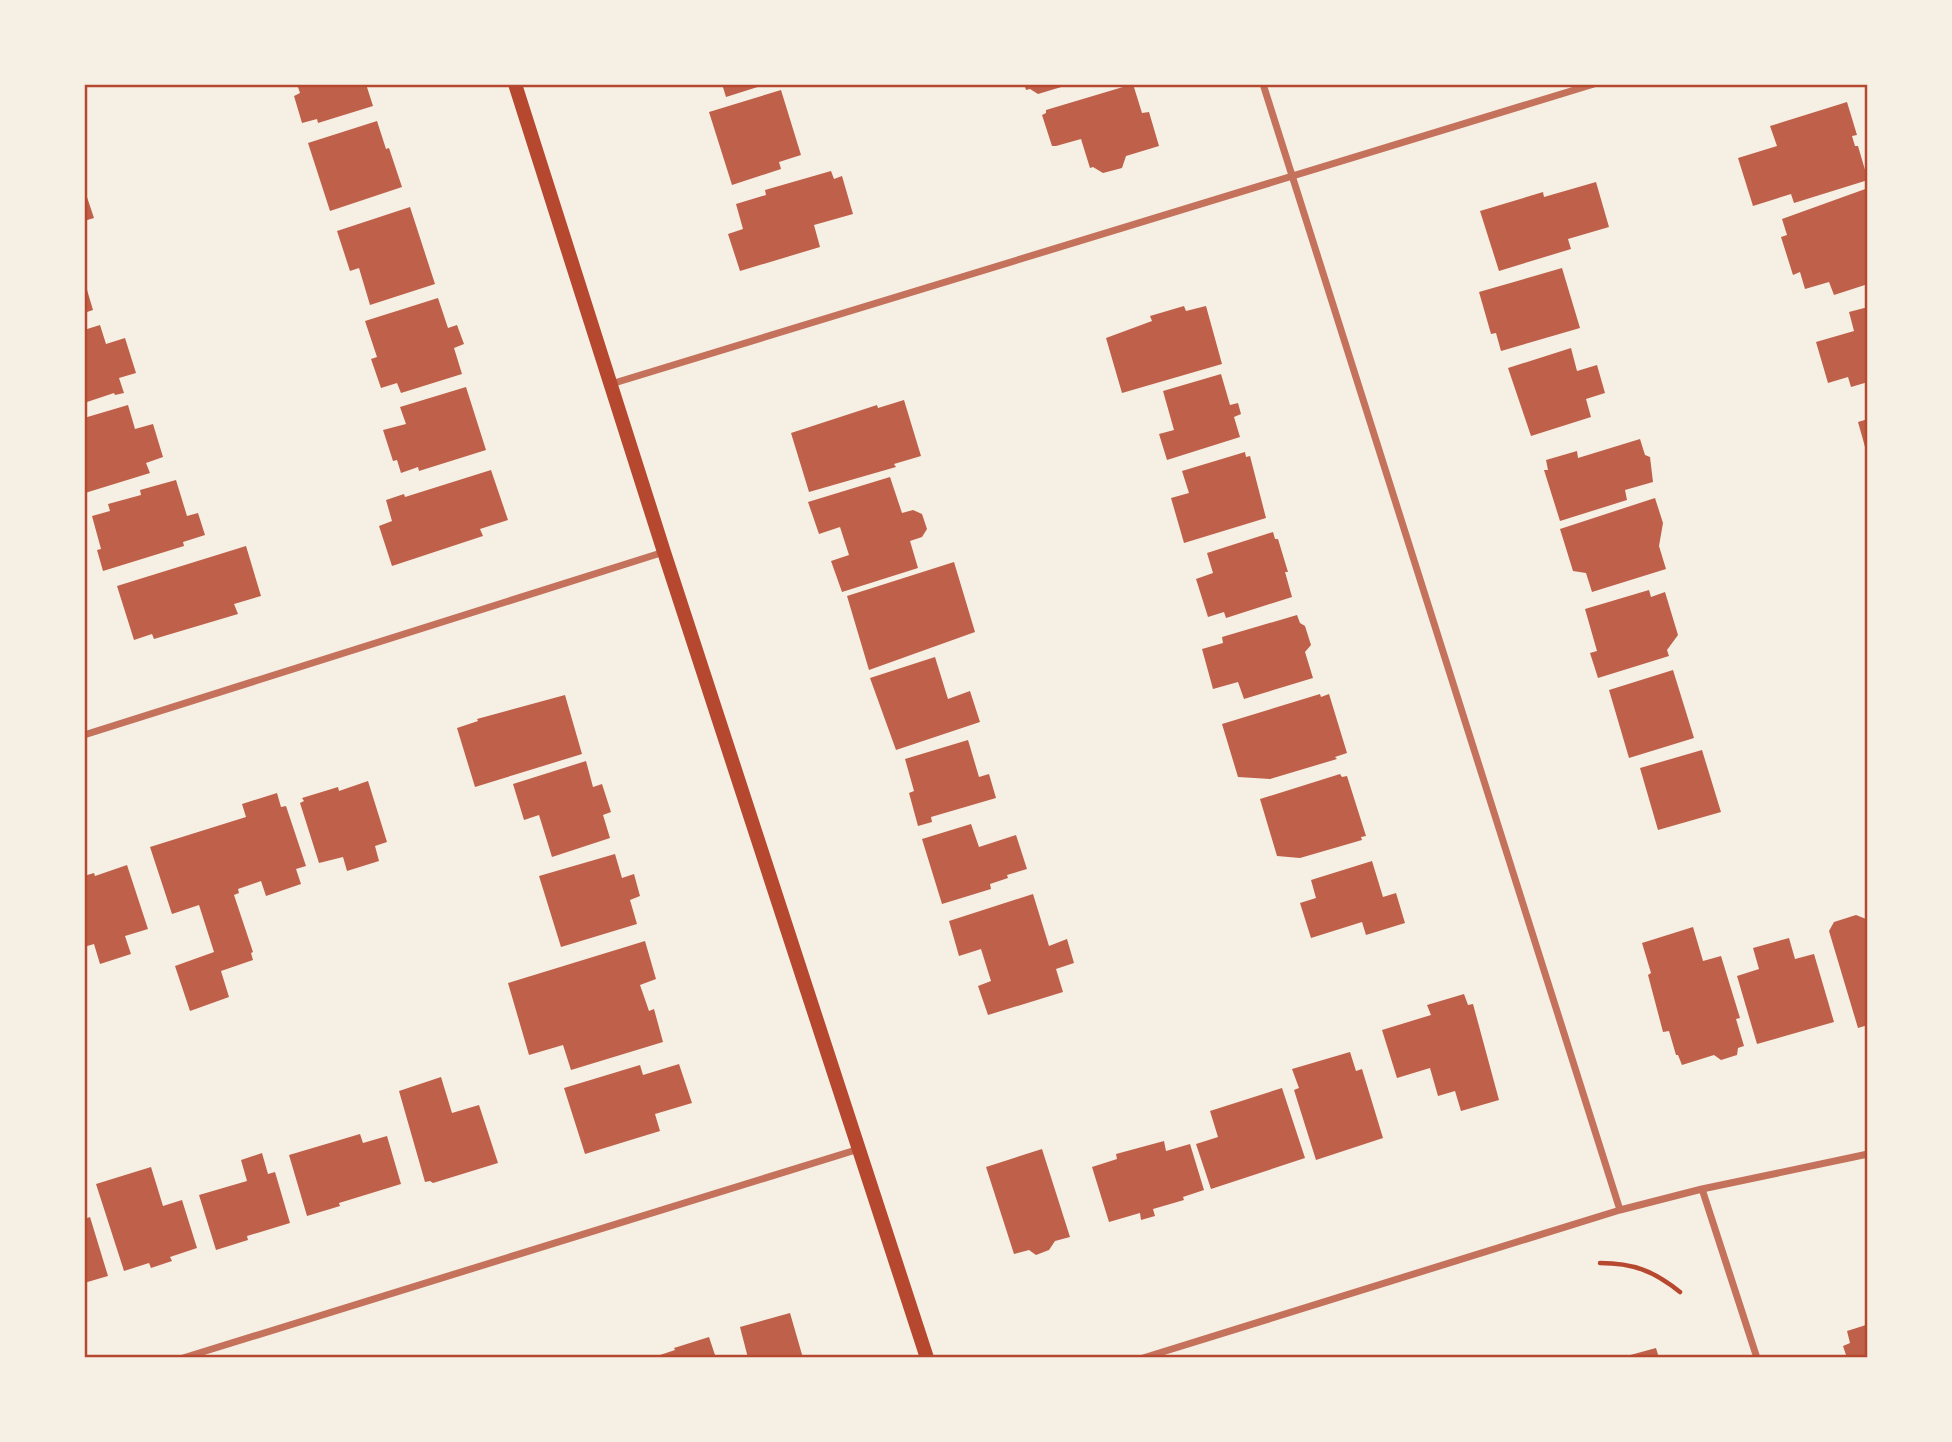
<svg xmlns="http://www.w3.org/2000/svg" width="1952" height="1442" font-family="'Asap Condensed',sans-serif">
  <style>
    .building { fill: #bf614a }
    .lines { fill: none; stroke-linecap: round; stroke-linejoin: round }
    .path { stroke: #b5482f; stroke-width: 4.5 }
    .minor { stroke: #c5725c; stroke-width: 7 }
    .secondary { stroke: #b5482f; stroke-width: 14 }
    .neatline { fill: none; stroke: #b5482f; stroke-width: 2.5 }
  </style>
  <rect width="100%" height="100%" fill="#f6efe4"/>
  <path class="building" d="M297,84H366L373,106L318,123L317,119L302,123L294,96L300,93Z
    M722,84H764V85L726,97Z
    M1024,84H1068V85L1038,94L1030,89L1026,90Z
    M1133,84L1142,113L1149,112L1159,146L1126,156L1122,168L1103,173L1093,167L1090,168L1081,139L1056,146H1052L1042,115L1046,113V110Z
    M781,90L801,155L779,162L781,169L732,185L709,112Z
    M1847,102L1857,135L1852,136L1855,146H1858L1868,180L1794,203L1791,194L1753,206L1738,158L1777,146L1770,126Z
    M377,121L386,149L389,148L402,187L330,211L308,143Z
    M831,171L834,179L842,176L853,214L814,225L820,247L740,271L728,234L743,229L736,204L766,195L765,190Z
    M1596,182L1609,227L1568,239L1571,249L1499,271L1480,211L1543,192L1544,197Z
    M84,188L94,218L84,221Z
    M1868,188V284L1834,295L1829,282L1805,289L1800,272L1793,275L1781,237L1787,235L1782,219Z
    M410,207L435,284L370,305L359,268L350,271L337,231Z
    M1562,268L1580,328L1501,351L1496,333L1491,334L1479,292Z
    M85,283L93,310L84,313V284Z
    M438,298L448,328L457,325L464,344L454,348L462,374L401,393L397,383L381,388L371,359L377,357L365,321Z
    M1184,306L1186,311L1206,306L1222,364L1122,393L1106,338L1152,321L1150,316Z
    M1868,307V382L1851,387L1848,377L1828,383L1816,342L1854,331L1849,312Z
    M100,325L106,344L125,338L136,373L119,378L124,393L115,395L114,393L84,403V330Z
    M1571,348L1577,371L1597,365L1605,393L1586,399L1591,417L1531,436L1508,368Z
    M1221,374L1230,405L1238,403L1241,414L1234,417L1240,437L1167,460L1159,434L1174,430L1163,391Z
    M466,387L486,450L419,471L418,467L401,473L397,460L393,461L383,430L406,424L400,407Z
    M904,400L921,456L894,464L896,467L809,492L791,433L877,405L878,408Z
    M128,405L135,429L153,424L163,457L146,463L150,473L85,493L84,418Z
    M1868,419V454H1867L1858,422Z
    M1640,439L1645,455L1650,457L1653,482L1625,490L1627,500L1560,521L1544,470H1548L1546,460L1577,451L1578,458Z
    M1245,452L1246,457L1250,456L1266,518L1184,543L1171,498L1189,493L1182,471Z
    M491,470L508,520L480,529L483,536L392,566L379,526L392,521L386,500L404,494L405,497Z
    M890,477L902,513L913,510L922,514L927,529L922,537L910,541L918,568L842,592L831,561L849,555L840,527L819,534L808,502Z
    M176,480L187,516L198,513L205,535L183,542L184,546L103,571L97,550L101,549L92,516L110,511L108,504L141,495L140,490Z
    M1655,498L1663,523L1659,546L1666,569L1592,592L1586,573L1573,571L1560,529Z
    M1273,532L1275,539H1278L1288,572H1285L1292,597L1226,618L1224,612L1208,617L1196,579L1213,573L1207,553Z
    M246,546L261,596L234,604L238,614L154,639L152,634L134,640L117,586Z
    M954,562L975,632L869,670L847,596Z
    M1649,590L1651,597L1665,592L1678,635L1667,650L1669,656L1598,678L1590,653L1597,651L1585,609Z
    M1297,615L1300,623L1305,626L1311,645L1305,652L1313,678L1244,699L1238,682L1213,689L1202,649L1223,643L1222,637Z
    M935,657L948,699L970,691L980,722L896,750L870,678Z
    M1673,670L1694,738L1629,758L1609,690Z
    M1320,694L1321,697L1329,694L1347,753L1335,757L1337,759L1270,779L1238,777L1222,724Z
    M565,695L582,754L475,787L457,728L478,721L477,719Z
    M968,740L979,777L989,774L996,798L931,817L932,822L918,826L909,793L914,791L905,759Z
    M1702,750L1721,812L1658,830L1640,768Z
    M586,761L593,787L602,784L611,812L603,815L610,838L552,857L539,815L524,820L513,784Z
    M1340,774L1342,777L1347,776L1366,836L1361,837L1362,840L1300,858L1277,856L1260,799Z
    M368,781L387,842L375,846L379,861L347,871L343,857L319,863L300,803L304,801L302,798L338,787L339,791Z
    M277,793L281,807L286,806L306,866L296,869L301,884L266,896L261,881L238,889L239,893L234,895L253,952L251,953L253,960L221,971L229,997L190,1011L175,966L214,952L199,905L172,914L150,847L246,817L242,804Z
    M971,824L979,847L1016,835L1027,869L1007,875L1008,878L990,884L991,889L942,904L922,839Z
    M615,854L622,878L634,874L640,896L630,900L637,924L561,947L539,876Z
    M1372,861L1383,897L1396,893L1405,923L1366,935L1362,922L1311,938L1300,903L1316,898L1311,880Z
    M127,865L148,929L125,936L131,954L100,964L94,944L84,947V876L94,873L95,876Z
    M1033,894L1049,946L1067,939L1074,963L1056,969L1063,992L988,1015L978,986L991,981L981,949L959,956L949,921Z
    M1856,915L1866,919L1868,927V1025L1858,1028L1829,931L1834,922Z
    M1693,927L1703,961L1721,956L1740,1018L1736,1019L1744,1046L1738,1048L1737,1055L1721,1060L1714,1055L1682,1065L1678,1055H1676L1669,1031L1663,1032L1648,975L1651,973L1642,943Z
    M1789,938L1795,959L1814,954L1834,1022L1757,1044L1737,976L1759,969L1753,948Z
    M645,941L656,979L640,985L649,1011L654,1009L663,1042L571,1070L563,1045L529,1055L508,983Z
    M1464,994L1468,1005L1473,1004L1499,1100L1461,1111L1455,1091L1438,1096L1430,1068L1397,1078L1382,1030L1431,1015L1427,1005Z
    M1350,1052L1356,1071L1362,1069L1383,1138L1316,1160L1294,1090L1299,1088L1292,1069Z
    M679,1064L692,1103L655,1114L660,1131L585,1154L564,1088L640,1065L643,1075Z
    M441,1077L452,1113L479,1105L498,1163L433,1183L430,1181L425,1182L399,1091Z
    M1282,1088L1305,1158L1211,1189L1196,1144L1218,1137L1210,1111Z
    M360,1134L363,1143L387,1136L401,1184L339,1203L340,1206L307,1216L289,1155Z
    M1164,1141L1166,1151L1190,1144L1204,1190L1183,1197L1184,1200L1153,1209L1155,1216L1141,1220L1140,1213L1109,1222L1092,1167L1117,1159L1116,1154Z
    M1042,1149L1070,1237L1055,1241L1049,1250L1036,1255L1029,1250L1014,1254L986,1167Z
    M262,1153L268,1174L275,1172L290,1223L247,1236L248,1240L216,1250L199,1195L247,1181L241,1160Z
    M151,1167L163,1206L182,1200L197,1248L170,1257L172,1261L151,1268L149,1263L124,1271L96,1184Z
    M90,1217L108,1276L84,1283V1219Z
    M790,1313L803,1358H748L740,1327Z
    M1866,1325L1868,1358H1847L1843,1346L1850,1343L1847,1331Z
    M709,1337L716,1358H651L675,1350L674,1348Z
    M1656,1348L1659,1358H1623V1357Z"/>
  <g class="lines">
    <path class="path" d="M1600,1263C1633,1263 1654,1271 1680,1292"/>
    <path class="minor" d="M1263,84L1620,1210
      M611,384L1594,84
      M84,735L664,552
      M1702,1189L1757,1358
      M183,1358L859,1149
      M1143,1358L1620,1210L1702,1189L1868,1154"/>
    <path class="secondary" d="M515,84L664,552L927,1358"/>
  </g>
  <rect width="1952" height="1442" fill="none" stroke="#f6efe4" stroke-width="172"/>
  <rect x="86" y="86" width="1780" height="1270" class="neatline"/>
</svg>
